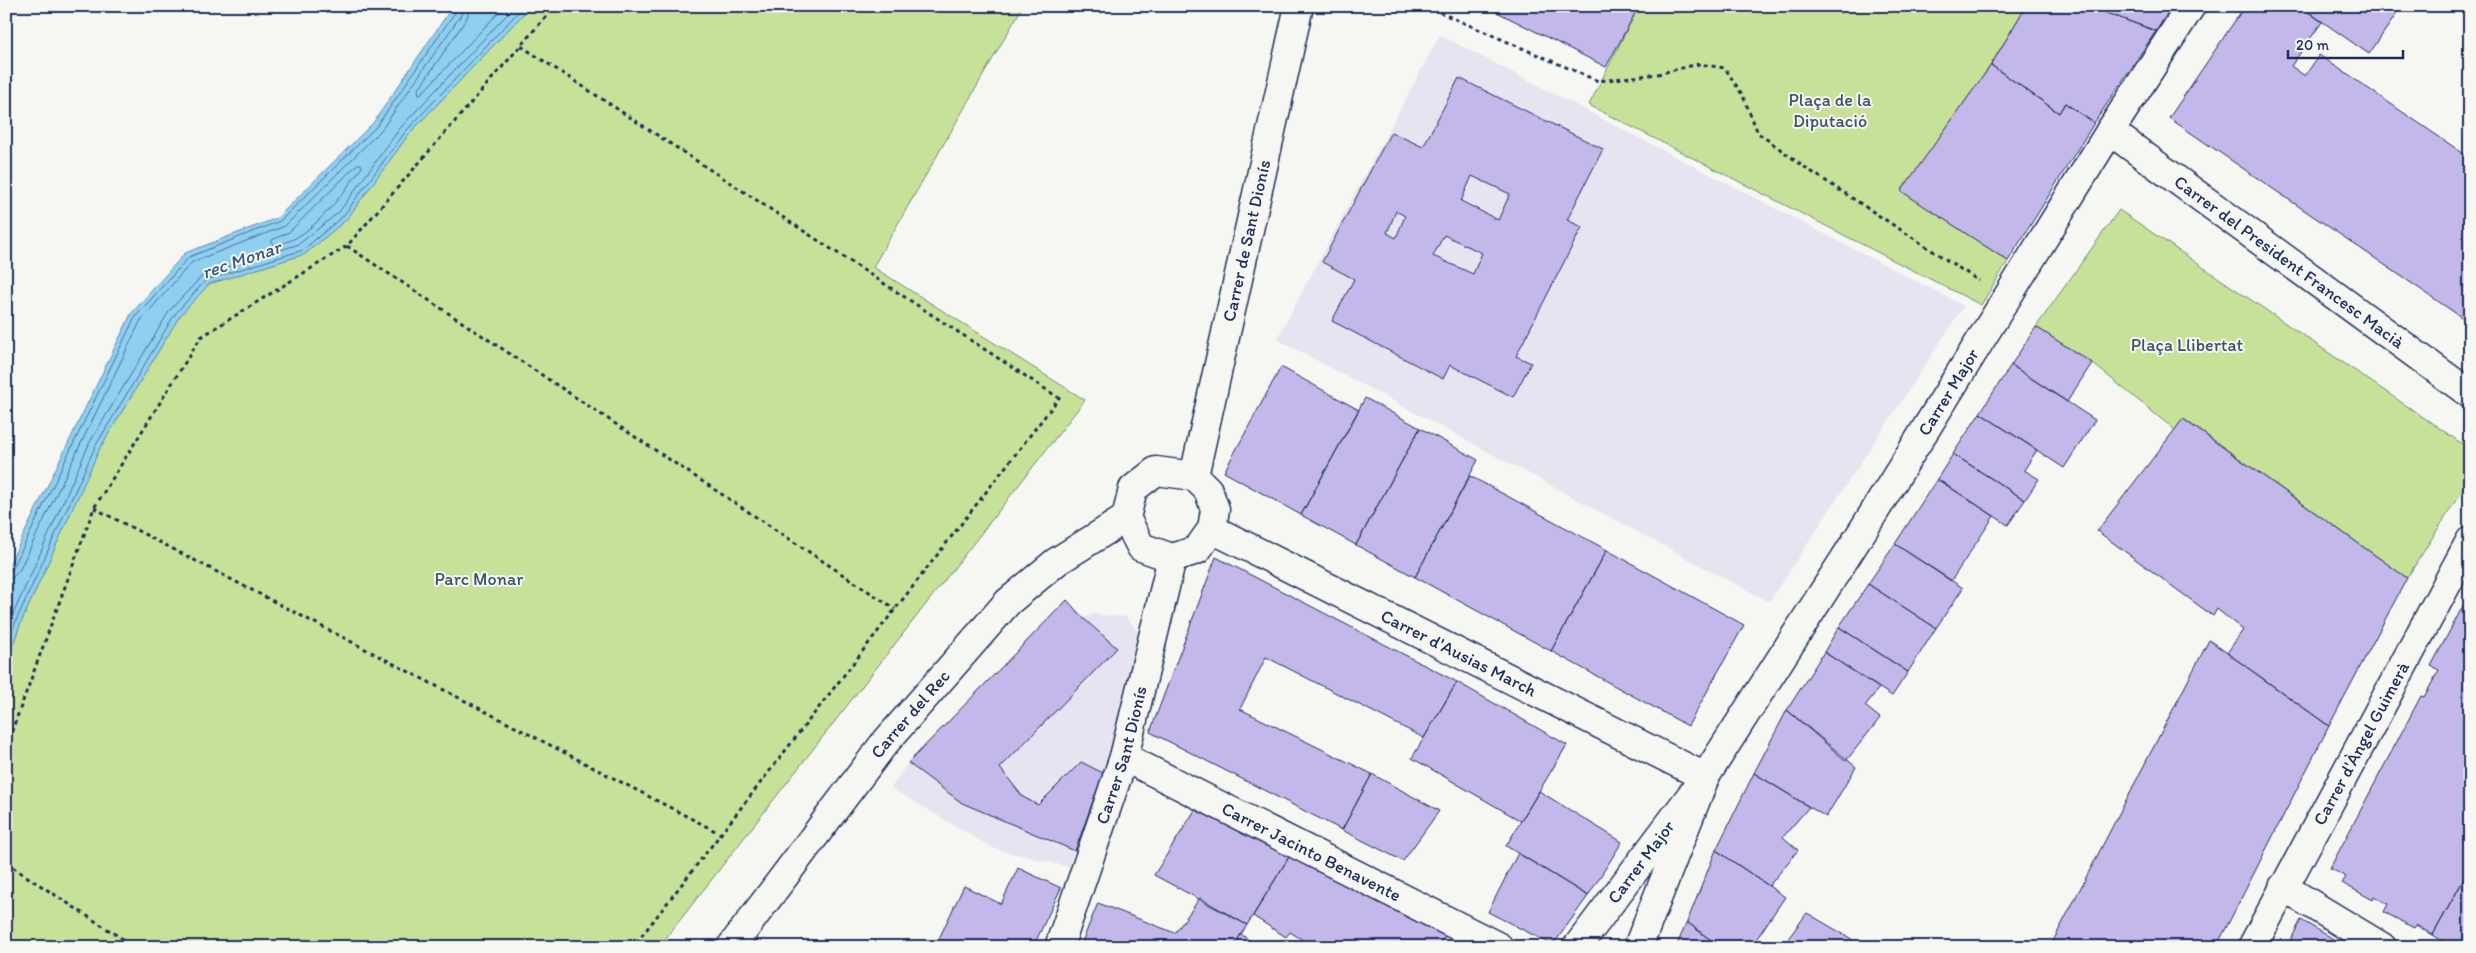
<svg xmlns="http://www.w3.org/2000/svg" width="2476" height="953" font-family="Itim,sans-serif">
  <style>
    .built { fill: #e7e3f0 }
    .green { fill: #c7e298; stroke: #71887b }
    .water { fill: #8fcff0; stroke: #618fb6 }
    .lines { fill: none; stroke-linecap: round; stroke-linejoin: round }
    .shore { stroke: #496f98; stroke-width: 1 }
    .building { fill: #c4b8ea; stroke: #1b2f5e; fill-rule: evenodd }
    .street-casing { stroke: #1b2f5e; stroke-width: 31 }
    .secondary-casing { stroke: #1b2f5e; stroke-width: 31 }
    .path { stroke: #1b2f5e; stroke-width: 3; stroke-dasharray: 4 4; stroke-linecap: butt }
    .street { stroke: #f6f6f2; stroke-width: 28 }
    .secondary { stroke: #f6f6f2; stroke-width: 28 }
    .labels { text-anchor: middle; stroke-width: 4; stroke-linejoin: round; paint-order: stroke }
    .park-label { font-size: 18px; fill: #3d536a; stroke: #f6f6f2 }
    .street-label { font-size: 18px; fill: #1b2f5e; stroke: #f6f6f2 }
    .water-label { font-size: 19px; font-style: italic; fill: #385782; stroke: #f6f6f2 }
  </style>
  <rect width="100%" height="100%" fill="#f6f6f2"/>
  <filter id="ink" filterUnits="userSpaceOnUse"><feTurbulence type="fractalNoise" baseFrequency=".02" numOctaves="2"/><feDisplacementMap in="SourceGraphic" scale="10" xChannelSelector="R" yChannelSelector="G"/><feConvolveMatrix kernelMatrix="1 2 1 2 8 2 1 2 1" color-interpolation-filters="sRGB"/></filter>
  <g filter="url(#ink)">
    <path class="built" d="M1440,35L1964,306L1769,602L1277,339Z
      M1067,600L1083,618L1093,614L1126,617L1139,634L1116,740L1069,867L993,848L891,788L908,763Z"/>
    <path class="green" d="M531,6H1023L873,267L1085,400L659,947H6V663L20,625L100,448L179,317L209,284L305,254L347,219L409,134Z
      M1639,6H2026L1991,65L1902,191L2008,261L1981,305L1589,105Z
      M2119,210L2470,449V478L2407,578L2184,419L2175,430L2092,363L2036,327Z"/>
    <path class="water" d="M453,6H531L409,134L347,219L305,254L209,284L179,317L100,448L20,625L6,663V571L131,314L185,253L277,218L373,123Z"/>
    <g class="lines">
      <path class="shore" d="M470,6L467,18L418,90L419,94L422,93L505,6
        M358,164H361L362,167C344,192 307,246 272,244V240L289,232Z
        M6,572L13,568L135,317L189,257L280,221L377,126L456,11L457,6
        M6,578L13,577L19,571L141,320L192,262L285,226L382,129L461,15L463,6
        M6,630L90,442L170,310L203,275L299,244L339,212L401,127L515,6
        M6,648L15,623L96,445L175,314L206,280L303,250L343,216L406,131L524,6"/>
    </g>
    <path class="building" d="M1485,6H1639L1606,67Z
      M2026,6H2087L2156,31L2094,123L2065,103L2059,113L1991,65Z
      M2087,6H2172L2156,31Z
      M2245,6H2300L2322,22L2291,66L2305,76L2319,55L2470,158V323L2169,118Z
      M2300,6H2402L2369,54Z
      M1991,65L2059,113L2065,103L2094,123L2008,261L1901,191Z
      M1459,78L1603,149L1567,220L1582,227L1516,356L1531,363L1513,397L1450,365L1443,379L1332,321L1354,279L1322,262L1391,132L1423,147ZM1472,176L1510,194L1498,220L1461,201ZM1396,211L1405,216L1396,238L1387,233ZM1444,235L1482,253L1473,274L1433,256Z
      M2036,327L2092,363L2067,402L2011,365Z
      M2011,365L2095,420L2064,468L1980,413Z
      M1281,367L1359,410L1301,515L1224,472Z
      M1365,398L1420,428L1356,545L1301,515Z
      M1980,413L2037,450L2024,470L2039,479L2025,500L1953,454Z
      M2183,419L2407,578L2329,726L2227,653L2243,630L2217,609L2213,616L2097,531Z
      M1420,428L1478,460L1415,577L1356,545Z
      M1953,454L2025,500L2008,525L1937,479Z
      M1470,476L1607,550L1551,651L1415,577Z
      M1937,479L1994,516L1951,581L1895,544Z
      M1895,544L1963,588L1936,628L1868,584Z
      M1607,550L1744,625L1688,726L1551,651Z
      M1216,557L1457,682L1424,738L1266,657L1240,709L1372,774L1342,830L1150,732Z
      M1868,584L1936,628L1908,672L1839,627Z
      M2470,593V868L2433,935L2416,925L2414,928L2384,912L2388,904L2374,896L2373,900L2342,883L2346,877L2330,868L2421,696L2424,697L2439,670L2431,666Z
      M1067,600L1083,618L1117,648L1000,768L1023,797L1038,805L1081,762L1103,773L1075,851L962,803L908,763Z
      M1839,627L1908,672L1892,696L1824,652Z
      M2209,640L2329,726L2224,932L2216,947H2050Z
      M1824,652L1879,688L1865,706L1880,718L1846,761L1787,710Z
      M1457,682L1567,745L1521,821L1412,758Z
      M1787,710L1856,767L1826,817L1754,773Z
      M1754,773L1809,807L1783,837L1798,850L1769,886L1716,850Z
      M1372,774L1439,811L1403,861L1342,830Z
      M1539,791L1622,842L1588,896L1506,846Z
      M1195,810L1292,852L1247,925L1154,875Z
      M1716,850L1785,897L1751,947H1720L1687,922Z
      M1292,852L1448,933L1437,947H1314L1290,932L1286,937L1253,916Z
      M1518,853L1588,896L1553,945L1488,912Z
      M1018,868L1061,888L1033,947H935L964,886L1001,904Z
      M2470,868V947H2452L2433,935Z
      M1200,898L1247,925L1233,947H1080L1098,903L1175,933Z
      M1807,913L1850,938L1862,947H1782Z
      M2301,920L2347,947H2287Z
      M1687,922L1720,947H1676Z
      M1241,934L1258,947H1233Z"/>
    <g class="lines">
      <defs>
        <g id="street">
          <path id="s1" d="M2110,131L2470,394"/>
          <path d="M1156,471L1194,476L1208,490L1215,509L1212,529L1197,550L1172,558L1141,547L1126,518L1133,489Z"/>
          <path id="s2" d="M1194,476L1299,6"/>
          <path id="s3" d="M1212,529L1705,777L1577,947"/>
          <path id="s4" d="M1124,757L1499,947"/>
          <path d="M2283,887L2382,947"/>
          <path id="s5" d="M731,947L883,745L1008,602L1056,562L1126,518"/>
          <path id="s6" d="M1059,947L1124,757L1172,558"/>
          <path id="s7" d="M2252,947L2470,541"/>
        </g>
        <g id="secondary">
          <path id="s8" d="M1638,947L1705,777L1865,527L2110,131L2191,6"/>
        </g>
      </defs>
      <use href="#street" class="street-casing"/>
      <use href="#secondary" class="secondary-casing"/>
      <path class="path" d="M1425,6L1598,81L1658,74L1698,64L1725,68L1743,96L1758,133L1806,168L1979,281
        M521,46L1059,398L633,947
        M347,246L895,609
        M94,508L721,834
        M6,747L94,508L201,337L347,246L555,6
        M6,863L135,947"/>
      <use href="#street" class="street"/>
      <use href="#secondary" class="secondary"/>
    </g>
  </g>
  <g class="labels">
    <g class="park-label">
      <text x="1830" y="106">Plaça de la<tspan x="1830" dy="21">Diputació</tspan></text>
      <text x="2187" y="351">Plaça Llibertat</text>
      <text x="479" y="585">Parc Monar</text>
    </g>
    <g class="street-label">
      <text dy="6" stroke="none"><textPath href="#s2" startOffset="241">Carrer de Sant Dionís</textPath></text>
      <text dy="6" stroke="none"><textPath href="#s1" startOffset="222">Carrer del President Francesc Macià</textPath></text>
      <text dy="6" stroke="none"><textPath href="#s8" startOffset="638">Carrer Major</textPath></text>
      <text dy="6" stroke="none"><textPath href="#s3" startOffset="276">Carrer d'Ausias March</textPath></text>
      <text dy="6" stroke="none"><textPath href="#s5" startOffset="294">Carrer del Rec</textPath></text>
      <text dy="6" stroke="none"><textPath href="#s7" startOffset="231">Carrer d'Àngel Guimerà</textPath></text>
      <text dy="6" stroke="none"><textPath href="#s6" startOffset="202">Carrer Sant Dionís</textPath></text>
      <text dy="6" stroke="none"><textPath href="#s4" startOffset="210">Carrer Jacinto Benavente</textPath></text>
      <text transform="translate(1641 862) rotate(-53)" y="6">Carrer Major</text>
    </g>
    <g class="water-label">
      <text transform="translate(241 259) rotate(-19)" y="7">rec Monar</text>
    </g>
  </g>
  <rect width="2476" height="953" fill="none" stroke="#f6f6f2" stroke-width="25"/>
  <rect x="12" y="12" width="2451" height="928" fill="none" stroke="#1b2f5e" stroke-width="2" filter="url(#ink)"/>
  <path d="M2288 50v8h115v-8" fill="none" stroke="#1b2f5e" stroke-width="2.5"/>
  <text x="2296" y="50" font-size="15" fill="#1b2f5e" stroke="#f6f6f2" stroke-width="4" paint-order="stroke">20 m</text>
</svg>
